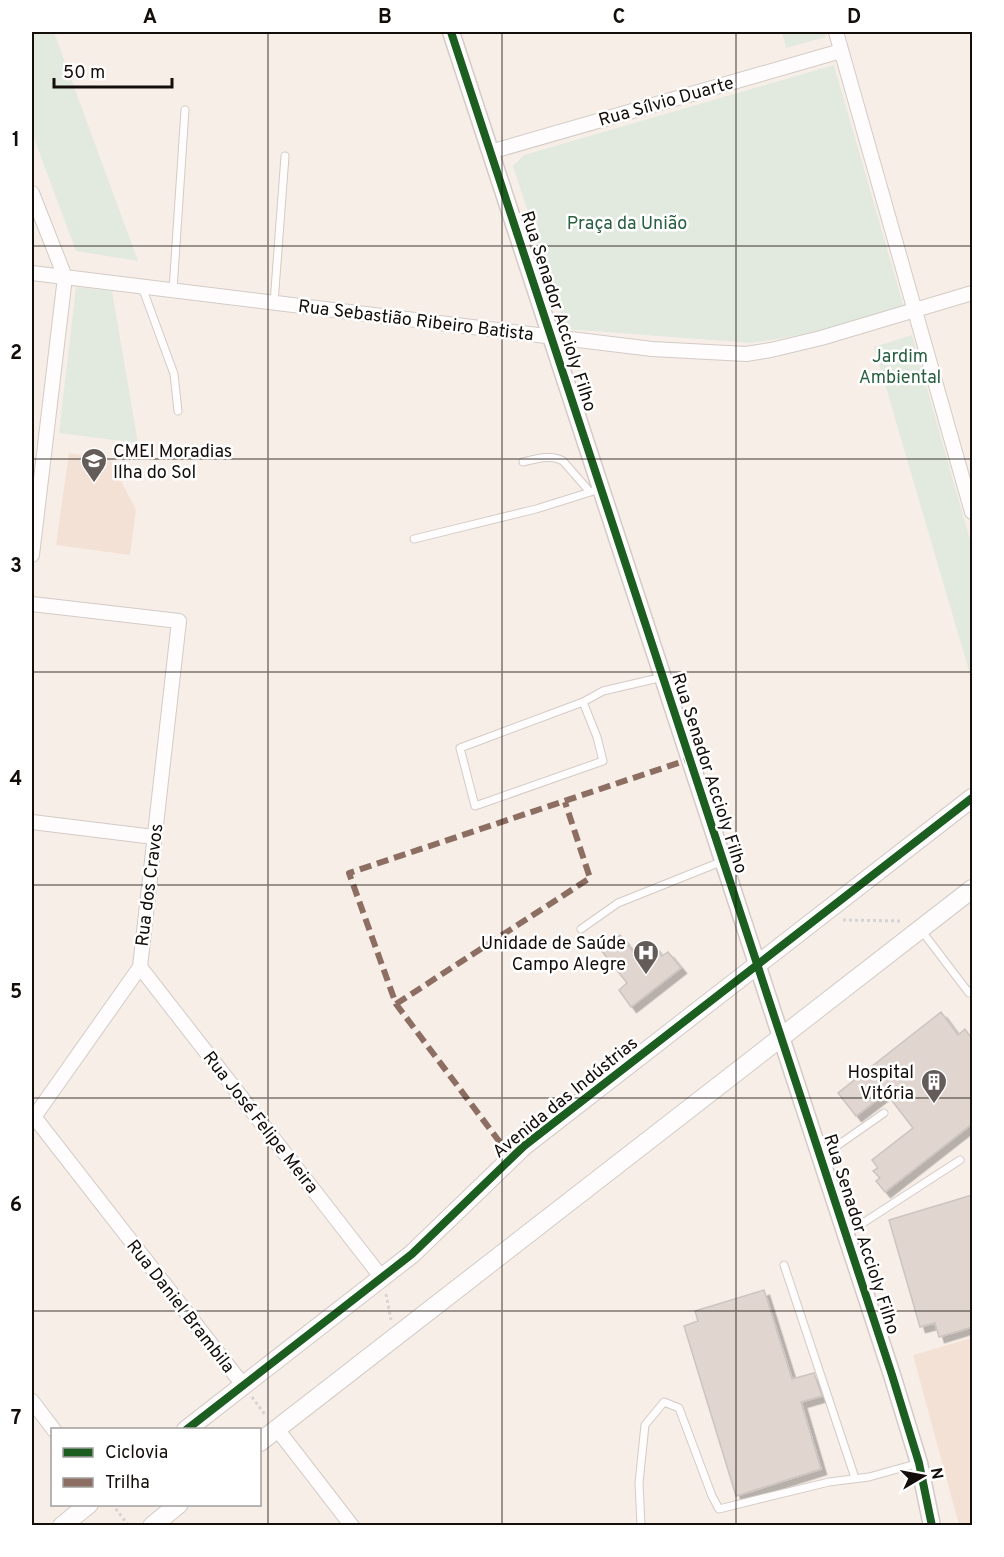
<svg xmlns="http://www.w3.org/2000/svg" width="1004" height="1557" font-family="Overpass,sans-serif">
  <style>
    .built { fill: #f3e1d6 }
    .green { fill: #e2eadf }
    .building { fill: #e0d6cf; stroke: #ccc4c0; stroke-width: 1.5; filter: url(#shadow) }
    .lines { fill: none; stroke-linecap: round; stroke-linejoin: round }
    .service-casing { stroke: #d3cbc6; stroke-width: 9 }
    .minor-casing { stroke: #d3cbc6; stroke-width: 16 }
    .tertiary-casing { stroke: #d3cbc6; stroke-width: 19 }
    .secondary-casing { stroke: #d3cbc6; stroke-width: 20 }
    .path { stroke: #d6d4d2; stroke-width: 3; stroke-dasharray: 3 3; stroke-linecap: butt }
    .service { stroke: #fefcfc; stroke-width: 7 }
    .minor { stroke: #fefcfc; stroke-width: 14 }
    .tertiary { stroke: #fefcfc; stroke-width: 16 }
    .secondary { stroke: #fefcfc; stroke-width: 18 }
    .quiet { stroke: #8d6e63; stroke-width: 6; stroke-dasharray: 12 6; stroke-linecap: butt }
    .cycleway-casing { stroke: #fff; stroke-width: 11 }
    .cycleway { stroke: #1b5e20; stroke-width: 8 }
    .grid { fill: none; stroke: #140e0a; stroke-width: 1.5; stroke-opacity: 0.55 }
    .labels { text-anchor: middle; stroke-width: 5; stroke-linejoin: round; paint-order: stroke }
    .street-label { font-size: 18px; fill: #140e0a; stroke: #fff }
    .park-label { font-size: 18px; fill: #296040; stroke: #fff }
    .poi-label { font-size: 18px; fill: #140e0a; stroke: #fff; text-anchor: end }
    .neatline { fill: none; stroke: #140e0a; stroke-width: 2 }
    .grid-label { font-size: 20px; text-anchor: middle; font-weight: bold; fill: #140e0a }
  </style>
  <defs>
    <filter id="shadow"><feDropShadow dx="5.5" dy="5.5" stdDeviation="0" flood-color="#0004"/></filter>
  </defs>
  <rect width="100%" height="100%" fill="#f8eee8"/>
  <path class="built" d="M69,453L110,459L136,510L130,555L56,545Z
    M972,1338V1525H959L913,1355Z"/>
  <path class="green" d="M32,32H54L138,261L76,251L32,133Z
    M782,32H824L826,37L786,48Z
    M834,65L904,307L827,329L784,338L751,343L566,329L513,166L524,155Z
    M76,287L112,291L138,443L59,433Z
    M912,335L972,547V681L874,347Z"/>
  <path class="building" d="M620,935L638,958L654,946L662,956L668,952L681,968L631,1007L619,990L627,983L601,950Z
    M941,1012L958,1035L965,1029L972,1039V1124L885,1192L876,1181L880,1178L873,1171L878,1168L872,1160L913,1128L886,1093L856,1116L838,1093Z
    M972,1195V1327L939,1337L935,1323L920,1327L889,1220Z
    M764,1290L792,1379L814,1373L822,1396L801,1402L821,1469L736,1496L684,1326L698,1321L695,1311Z"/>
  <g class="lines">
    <defs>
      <path id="service" d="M142,287L174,374L178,411
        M173,290L185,110
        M274,303L285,156
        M523,462C536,459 551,454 563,461L590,492
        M414,539L536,509L600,489
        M583,702L597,737L603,761L475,806L460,748L583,702L603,691L663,677
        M581,929L618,903L723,861
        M921,930L969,993L972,990
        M821,1157L884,1113
        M846,1234L960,1160
        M784,1265L855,1478
        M641,1526L639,1483L645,1425L664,1402L679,1408L712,1496L719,1509L829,1482L869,1477L919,1463"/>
      <path id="minor" d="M836,32L972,512
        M490,152L841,51
        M32,193L65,277L32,555
        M32,273L652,349L746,354L771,350L821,338L972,293
        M32,604L179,621L140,967L32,1120
        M32,822L154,837
        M140,967L382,1278
        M32,1114L243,1385
        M32,1401L54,1430
        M277,1429L352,1526"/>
      <path id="tertiary" d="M451,32L892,1375L919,1463L932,1526"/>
      <path id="secondary" d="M186,1430L412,1254L524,1146L972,798
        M260,1442L972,889
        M62,1526L89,1504
        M152,1526L179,1504"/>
    </defs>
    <use href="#service" class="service-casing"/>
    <use href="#minor" class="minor-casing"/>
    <use href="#tertiary" class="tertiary-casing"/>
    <use href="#secondary" class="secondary-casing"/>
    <path class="path" d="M843,920L902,921
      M386,1294L391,1320
      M252,1397L266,1416
      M112,1504L129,1526"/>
    <use href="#service" class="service"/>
    <use href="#minor" class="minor"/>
    <use href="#tertiary" class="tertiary"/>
    <use href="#secondary" class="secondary"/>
    <path class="quiet" d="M396,1004L590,878L565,802
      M511,1157L396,1004L349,873L690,759"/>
    <defs>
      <path id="cycleway" d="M451,32L892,1375L919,1463L932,1526
        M186,1430L412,1254L524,1146L972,798"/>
    </defs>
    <use href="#cycleway" class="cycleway-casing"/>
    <use href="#cycleway" class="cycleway"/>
  </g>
  <path class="grid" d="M268,32V1526M502,32V1526M736,32V1526M32,246H972M32,459H972M32,672H972M32,885H972M32,1098H972M32,1311H972"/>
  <defs>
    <symbol id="school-pin" viewBox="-11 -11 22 30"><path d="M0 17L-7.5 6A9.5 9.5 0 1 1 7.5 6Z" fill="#645c58" stroke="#fff"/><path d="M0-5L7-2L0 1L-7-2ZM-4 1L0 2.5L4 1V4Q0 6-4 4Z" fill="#fff"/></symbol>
    <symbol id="hospital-pin" viewBox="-11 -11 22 30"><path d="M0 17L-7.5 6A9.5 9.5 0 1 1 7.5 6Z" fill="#645c58" stroke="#fff"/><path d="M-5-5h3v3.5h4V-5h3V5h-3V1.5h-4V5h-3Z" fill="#fff"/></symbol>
    <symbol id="building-pin" viewBox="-11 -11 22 30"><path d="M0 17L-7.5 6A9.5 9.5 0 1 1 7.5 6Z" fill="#645c58" stroke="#fff"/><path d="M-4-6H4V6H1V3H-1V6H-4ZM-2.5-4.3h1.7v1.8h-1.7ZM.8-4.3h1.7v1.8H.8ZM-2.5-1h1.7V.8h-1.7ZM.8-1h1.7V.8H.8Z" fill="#fff"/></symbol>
  </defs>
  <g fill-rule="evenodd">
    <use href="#school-pin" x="79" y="446" width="30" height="40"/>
    <use href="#hospital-pin" x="631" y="938" width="30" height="40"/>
    <use href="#building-pin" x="919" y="1067" width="30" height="40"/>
  </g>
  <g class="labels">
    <g class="street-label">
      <text transform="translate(666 101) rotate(-16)" y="6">Rua Sílvio Duarte</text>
      <text transform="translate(559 311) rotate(72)" y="6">Rua Senador Accioly Filho</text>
      <text transform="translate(416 320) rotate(7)" y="6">Rua Sebastião Ribeiro Batista</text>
      <text transform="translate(710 773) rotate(72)" y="6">Rua Senador Accioly Filho</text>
      <text transform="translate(149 885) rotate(-83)" y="6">Rua dos Cravos</text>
      <text transform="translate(565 1097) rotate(-39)" y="6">Avenida das Indústrias</text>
      <text transform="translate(261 1122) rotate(52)" y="6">Rua José Felipe Meira</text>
      <text transform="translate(862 1234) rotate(72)" y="6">Rua Senador Accioly Filho</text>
      <text transform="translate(181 1306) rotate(52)" y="6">Rua Daniel Brambila</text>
    </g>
    <g class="park-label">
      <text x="627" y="229">Praça da União</text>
      <text x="900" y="362">Jardim<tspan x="900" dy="21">Ambiental</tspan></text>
    </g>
    <g class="poi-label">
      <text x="113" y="457" text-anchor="start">CMEI Moradias<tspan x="113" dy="21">Ilha do Sol</tspan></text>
      <text x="626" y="949">Unidade de Saúde<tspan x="626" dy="21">Campo Alegre</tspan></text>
      <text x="914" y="1078">Hospital<tspan x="914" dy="21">Vitória</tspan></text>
    </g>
  </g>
  <rect width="1004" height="1557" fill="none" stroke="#ffffff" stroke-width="66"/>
  <rect x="51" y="1428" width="210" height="78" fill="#ffffff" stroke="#a19f9d" stroke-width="1.5"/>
  <rect x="63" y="1448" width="30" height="9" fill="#1b5e20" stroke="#a19f9d" stroke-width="1.5"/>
  <text x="105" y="1458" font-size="18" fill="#140e0a">Ciclovia</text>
  <rect x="63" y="1478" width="30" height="9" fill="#8d6e63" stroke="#a19f9d" stroke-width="1.5"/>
  <text x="105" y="1488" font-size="18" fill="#140e0a">Trilha</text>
  <g transform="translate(923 1476) rotate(80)" stroke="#ffffff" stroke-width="4.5" paint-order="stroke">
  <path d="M0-4.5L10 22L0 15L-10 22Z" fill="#140e0a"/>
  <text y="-9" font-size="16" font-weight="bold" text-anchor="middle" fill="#140e0a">N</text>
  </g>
  <path d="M54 78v9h118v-9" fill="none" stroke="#140e0a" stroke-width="3"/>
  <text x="63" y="78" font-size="18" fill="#140e0a" stroke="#ffffff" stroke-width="4.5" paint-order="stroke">50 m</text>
  <rect x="33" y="33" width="938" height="1491" class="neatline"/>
  <g class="grid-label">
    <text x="150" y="23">A</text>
    <text x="385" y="23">B</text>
    <text x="619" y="23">C</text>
    <text x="854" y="23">D</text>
    <text x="16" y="146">1</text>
    <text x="16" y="359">2</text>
    <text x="16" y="572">3</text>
    <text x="16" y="785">4</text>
    <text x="16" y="998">5</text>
    <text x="16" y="1211">6</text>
    <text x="16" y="1424">7</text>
  </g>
</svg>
